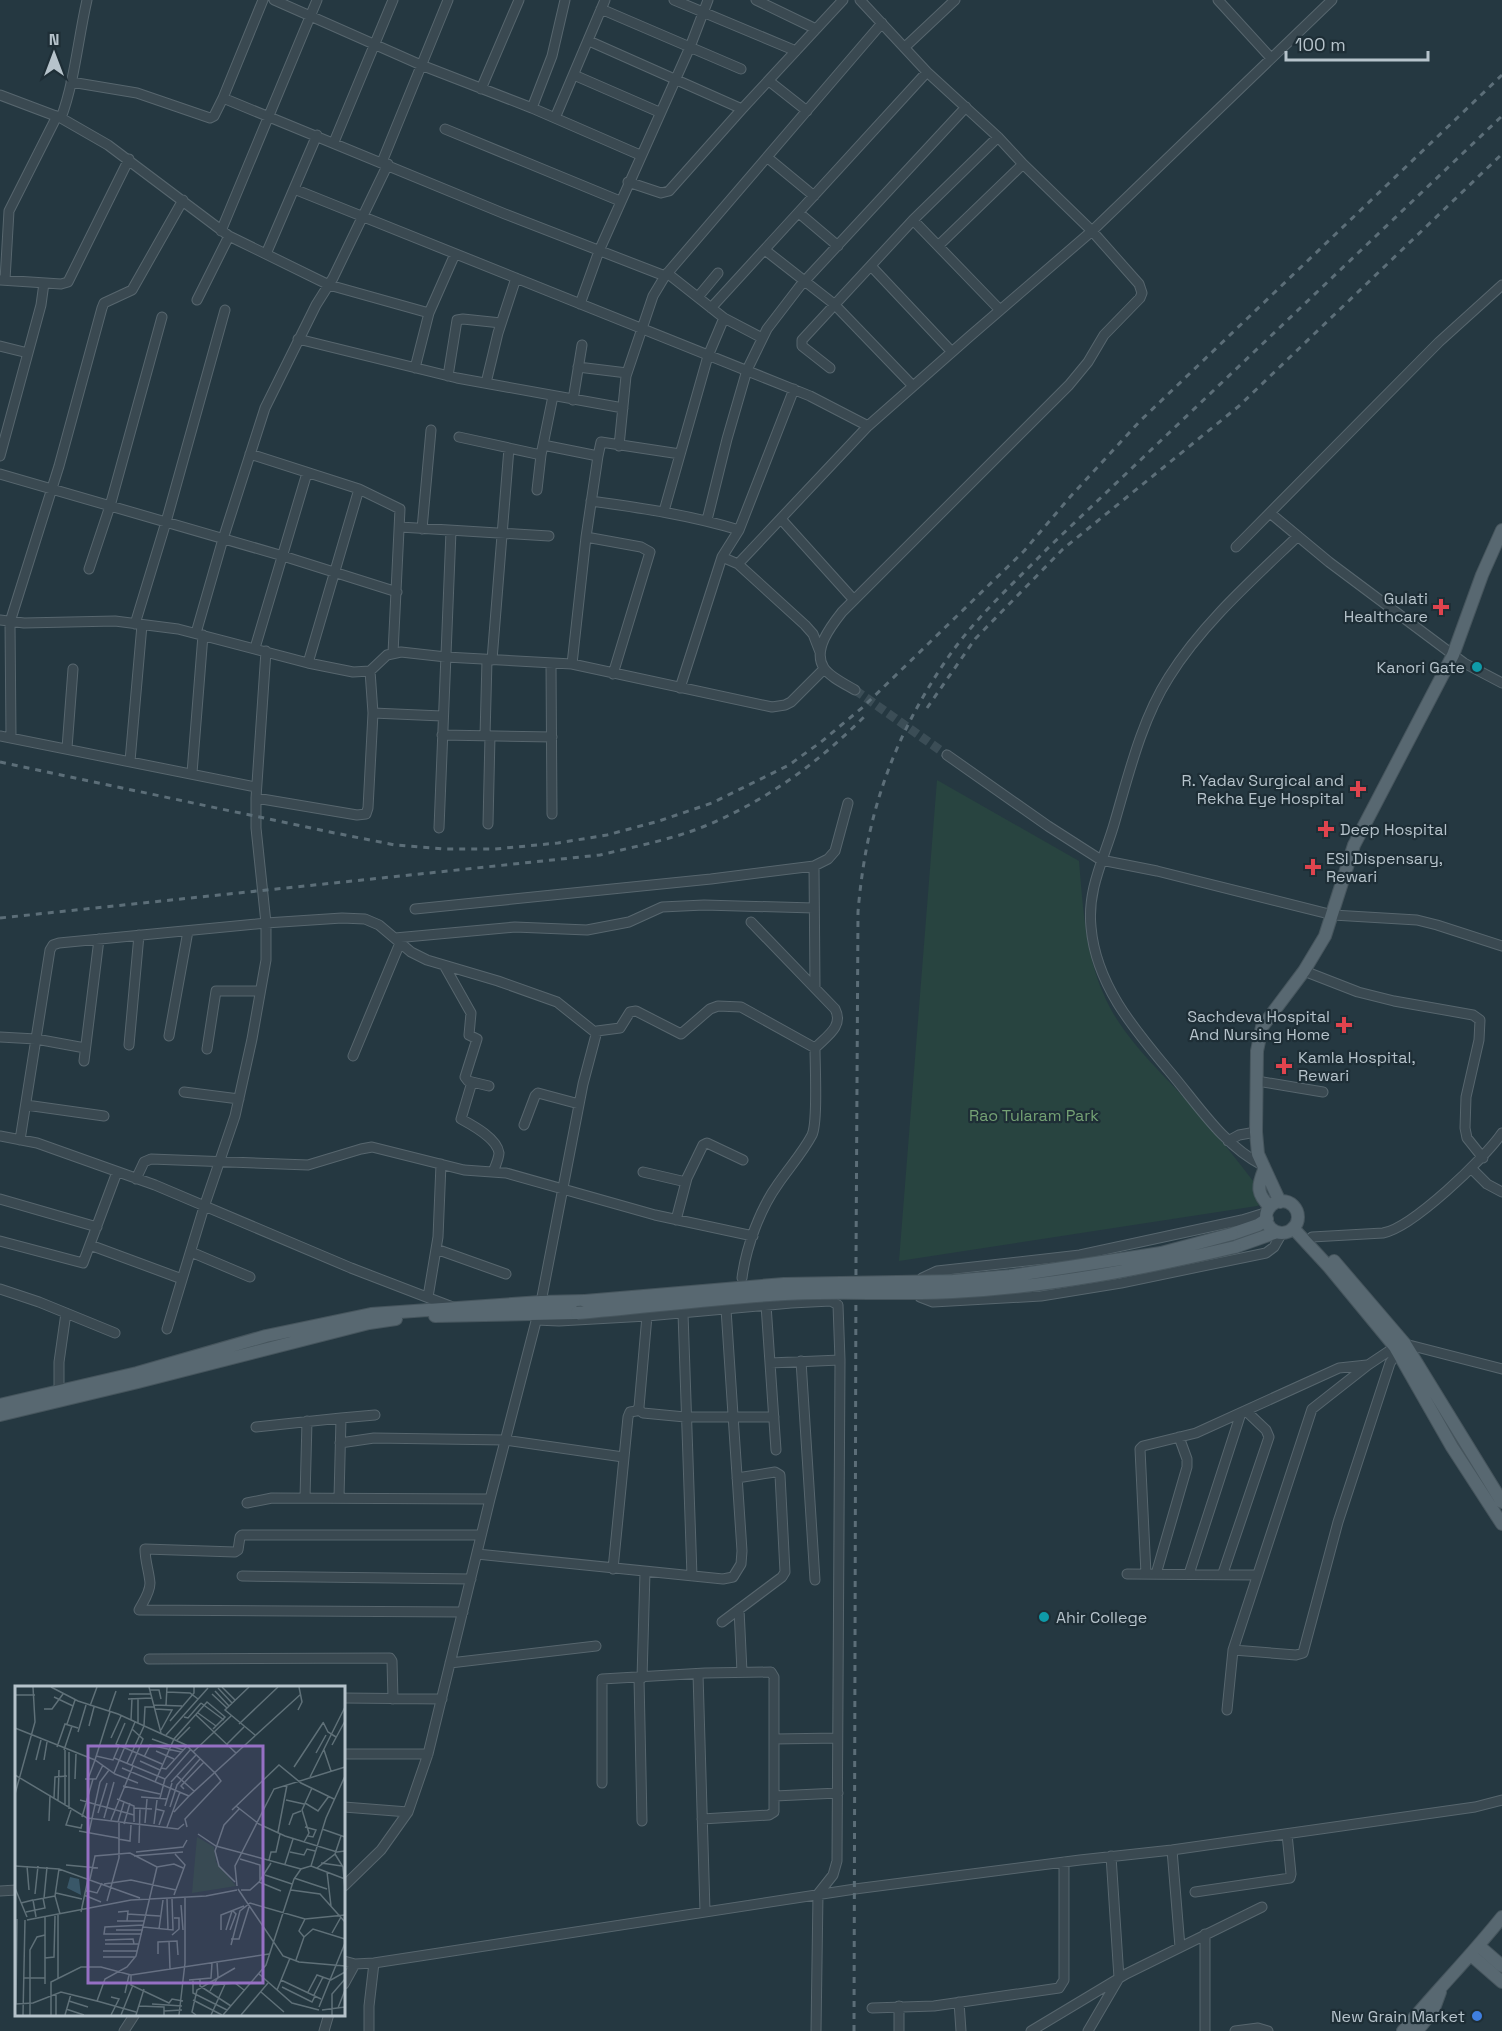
<svg xmlns="http://www.w3.org/2000/svg" width="1502" height="2031" font-family="'Space Grotesk',sans-serif">
  <style>
    .green { fill: #284440 }
    .lines { fill: none; stroke-linecap: round; stroke-linejoin: round }
    .minor-tunnel { stroke: #3b4d56; stroke-width: 9; stroke-dasharray: 9 4.5; stroke-linecap: butt }
    .minor-casing { stroke: #57666e; stroke-width: 11 }
    .major-casing { stroke: #46555d; stroke-width: 14 }
    .minor { stroke: #3a4951; stroke-width: 9 }
    .major { stroke: #586871; stroke-width: 12 }
    .rail { stroke: #5c6e78; stroke-width: 3; stroke-dasharray: 6 6; stroke-linecap: butt }
    .major-bridge-casing { stroke: #46555d; stroke-width: 14; stroke-linecap: butt }
    .major-bridge { stroke: #586871; stroke-width: 12 }
    .health-dot { fill: #e0444e; stroke: #1e2e36; stroke-width: 2 }
    .culture-dot { fill: #0f9aa8; stroke: #1e2e36; stroke-width: 2 }
    .shop-dot { fill: #3f7fe0; stroke: #1e2e36; stroke-width: 2 }
    .labels { text-anchor: middle; stroke-width: 4.5; stroke-linejoin: round; paint-order: stroke }
    .poi-label { font-size: 16px; fill: #b6c3cb; stroke: #1e2e36; text-anchor: end }
    .park-label { font-size: 16px; fill: #74a174; stroke: #1e2e36 }
    .inset-road { fill: none; stroke: #5f7078; stroke-width: 1.5 }
    .view { fill: #9670c4; fill-opacity: 0.15; stroke: #9670c4; stroke-width: 3 }
    .inset-edge { fill: none; stroke: #b6c3cb; stroke-width: 3 }
  </style>
  <rect width="100%" height="100%" fill="#253841"/>
  <path class="green" d="M937,780L1079,861C1083,907 1085,952 1104,995C1123,1040 1165,1075 1197,1112C1222,1140 1245,1171 1269,1201L1257,1206L899,1261Z"/>
  <g class="lines">
    <path class="minor-tunnel" d="M855,690L947,755"/>
    <defs>
      <path id="minor" d="M274,0L421,65L532,108L640,155
        M674,0L796,51
        M756,0L816,29
        M1218,0L1271,58
        M601,9L741,69
        M589,41L742,109
        M905,47L955,0
        M574,75L659,112
        M769,81L807,111
        M71,82L137,93L210,118L214,116L223,98L263,0
        M481,89L519,0
        M0,95L61,118L108,145L229,236L329,285L429,313
        M223,98L505,214L665,276
        M532,108L552,56L565,0
        M61,118C75,80 78,39 87,0
        M555,118L605,0
        M445,129L620,201
        M334,142L393,0
        M768,158L814,196
        M382,162L448,0
        M628,182L661,193L669,191L742,109L843,0
        M294,189L810,396L868,426L969,337L1092,231L1332,0
        M799,213L838,246
        M913,220L1000,310
        M221,231L317,0
        M938,246L1023,164
        M765,250L834,304L913,386
        M266,254L317,135
        M871,266L952,352
        M667,273L724,318L762,338
        M0,280L61,284L68,282L129,159
        M5,280L9,211L57,116
        M698,297L718,273
        M197,300L229,236
        M580,304L599,251L690,47L708,0
        M711,308L927,72
        M298,339L457,378L623,408
        M0,346L28,353
        M578,367L627,373
        M415,368L429,313L455,254
        M830,368L802,346V340L913,220L998,137
        M448,376L457,320L463,319L501,323
        M486,383L498,333L516,278
        M573,400L582,345
        M459,437L541,455L543,445L598,456L601,442L680,454
        M543,445L553,396
        M619,446L626,376L653,296L665,276L882,23
        M250,454L359,489L400,509L393,653
        M0,456L41,305L44,283
        M0,474L283,556L397,592
        M537,490L541,455
        M591,501C641,508 690,515 739,530
        M664,511L708,356L724,318
        M1270,513L1329,562L1464,663L1502,683
        M781,519L854,600
        M707,520L727,439L747,370L767,329L800,286L966,107
        M400,527L549,536
        M422,529L431,430
        M586,537L641,547L650,552L613,674
        M1236,547L1439,342L1502,285
        M722,557L738,564L805,625L813,634L820,652
        M738,564L868,426
        M89,569L110,506L162,317
        M0,620L24,623L115,621L178,629L308,663L353,672L370,671L387,655L401,652L446,657L572,664L772,707L785,705L791,702L824,669
        M135,624L166,522L225,310
        M196,633L223,539L265,408L316,305L333,278L388,164
        M255,648L307,473
        M492,660L509,448
        M308,663L359,489
        M551,664L552,814
        M572,664L586,537L598,456
        M680,688L722,557L739,530L794,389
        M855,690C845,684 830,677 824,668C812,650 831,626 842,612L1069,385L1088,362L1104,335L1140,298L1142,293L1139,284L1092,231L1023,164L998,137L927,72L860,0
        M373,713L442,716
        M442,735L552,737
        M0,736L256,787
        M485,736L487,660
        M11,737L10,622L59,466L102,308L104,303L132,290L183,200
        M67,748L73,669
        M947,755L1048,826L1101,860L1157,871L1333,915L1417,920L1437,925L1502,946
        M130,761L142,625
        M192,773L203,635
        M256,798L357,815L366,814L368,808L373,713L370,671
        M488,824L490,736
        M439,828L451,531
        M814,866L815,988
        M415,909L711,879L814,866L828,859L835,851L848,803
        M395,938L515,927L587,930L629,922L662,907L704,905L814,908
        M444,965L471,1013L469,1035L477,1039L465,1077L468,1081L489,1086
        M1304,971L1358,992L1394,1001L1473,1015L1480,1020L1479,1040L1466,1097L1465,1128L1467,1138L1483,1158
        M169,1036L188,931
        M0,1037L36,1039L85,1048
        M129,1045L139,935
        M207,1049L216,991H260
        M353,1056L400,943
        M84,1061L99,939
        M1257,1081L1323,1092
        M472,1082L461,1119C472,1125 497,1138 499,1153C499,1158 495,1167 493,1172
        M184,1092L239,1099
        M26,1105L104,1116
        M524,1125L535,1096L538,1093L579,1104
        M0,1136L37,1143L155,1185L351,1268L455,1308
        M20,1140L50,950L53,945L59,943L266,923L342,918L365,919L379,925L411,952L427,960L498,981L557,1002L596,1033
        M1228,1141L1239,1135L1256,1132
        M1262,1165C1223,1145 1198,1105 1170,1072C1134,1029 1096,985 1091,927C1087,888 1105,857 1115,821C1129,773 1142,719 1169,677C1202,624 1253,579 1298,536
        M1471,1168L1487,1184L1502,1192
        M643,1172L686,1182
        M136,1179L144,1162L151,1159L308,1165L361,1149L372,1147L464,1170L506,1173L655,1215L753,1236
        M0,1199L97,1227
        M1268,1212L1242,1220L1080,1255L937,1271L922,1278L918,1288L920,1297L933,1302L1041,1296L1121,1283L1266,1253L1274,1247L1282,1233
        M676,1220L687,1178L703,1145L707,1143L743,1160
        M1312,1237L1383,1233C1412,1228 1485,1158 1502,1133
        M0,1241L83,1263L117,1172
        M90,1245L182,1279
        M436,1249L506,1274
        M191,1252L250,1277
        M742,1278C746,1247 760,1209 778,1184C789,1168 803,1152 812,1135C818,1122 815,1066 815,1048C827,1036 844,1026 835,1009L751,922
        M0,1289L39,1302L115,1333
        M428,1297L438,1237L441,1164
        M766,1305L776,1450
        M683,1313L692,1576
        M536,1320L559,1321L647,1316L791,1303L831,1301L838,1305L840,1360L837,1861L833,1875L818,1894L816,2031
        M167,1329L204,1207L235,1116L252,1039L266,960V923L256,828V798L266,651
        M801,1361L815,1580
        M770,1363L840,1360
        M59,1391V1362L66,1313
        M638,1409L643,1413L685,1417H774
        M341,1418L375,1415
        M256,1427L341,1418L339,1498
        M340,1443L374,1438L505,1440L623,1457
        M305,1498L307,1421
        M247,1503L272,1498L490,1499
        M477,1554L723,1579L733,1577L741,1564L742,1551L726,1309
        M613,1569L628,1417L630,1412L636,1411L639,1407L647,1316
        M1223,1573L1269,1437L1266,1430L1246,1411
        M1127,1574L1257,1575
        M1146,1574L1140,1449L1143,1446L1196,1433L1339,1368L1367,1365
        M1156,1574L1187,1467V1459L1179,1437
        M1189,1574L1241,1413
        M242,1576L471,1579
        M739,1609L742,1672
        M463,1612L139,1610C143,1602 150,1593 150,1583C149,1571 145,1561 145,1549L235,1552L238,1550L240,1537L242,1535H481
        M722,1622L782,1577L785,1572L780,1475L775,1472L737,1478
        M1233,1650L1296,1655L1303,1653L1338,1522L1390,1363L1394,1357L1404,1352
        M149,1659L390,1658L392,1661L393,1699
        M450,1663L596,1646
        M698,1674L705,1911
        M639,1678L642,1821
        M642,1678L645,1572
        M344,1698L442,1699
        M1227,1710L1233,1650L1312,1409L1368,1365L1395,1347L1405,1344L1502,1369
        M775,1739L837,1738
        M344,1754H428
        M602,1783V1679L705,1673L771,1672L774,1677V1812L769,1815L702,1819
        M775,1796L838,1793
        M344,1807L408,1812
        M1172,1850L1180,1947
        M344,1886L381,1850L408,1812L428,1754L490,1499L541,1302L583,1084L597,1031L620,1028L630,1012L636,1011L681,1034L710,1009L718,1006L741,1007L815,1048
        M0,1891L16,1890
        M1195,1892L1290,1878L1291,1874L1287,1834
        M1205,1934V2031
        M344,1961L355,1964L374,1963L855,1889L1080,1860L1172,1850L1475,1807L1502,1800
        M344,1984L355,1964
        M959,2002L961,2031
        M872,2008L934,2006L1059,1988L1064,1980V1862
        M124,2031L135,2014
        M324,2031L329,2014
        M369,2031V2006L374,1963
        M899,2031V2006
        M1031,2031L1126,1974L1262,1907
        M1088,2031L1119,1978L1111,1856
        M1235,2031L1258,2028L1268,2031"/>
      <path id="major" d="M1264,1170C1257,1187 1257,1194 1270,1207
        M1266 1217a16 16 0 1 1 32 0a16 16 0 1 1-32 0Z
        M1280,1202L1258,1154L1256,1132L1257,1051L1262,1027L1304,971L1325,936L1354,845L1453,655L1482,575L1502,530
        M1293,1228L1329,1267L1395,1347L1452,1447L1502,1524
        M1232,1234L1258,1225L1267,1219
        M1235,1247L1277,1232
        M1334,1261L1405,1344L1502,1502
        M435,1316L577,1313
        M0,1405L137,1373L266,1336L371,1314L541,1302L585,1301
        M0,1415L138,1382L369,1323L396,1319
        M1479,1946L1502,1966
        M1471,1955L1502,1982
        M1403,2031C1435,1992 1471,1956 1502,1917
        M1417,2031L1433,2011L1440,1992"/>
    </defs>
    <use href="#minor" class="minor-casing"/>
    <use href="#major" class="major-casing"/>
    <use href="#minor" class="minor"/>
    <use href="#major" class="major"/>
    <path class="rail" d="M927,708L975,639L1063,549L1239,406L1502,154
      M0,762L325,831L395,845L445,849H495L558,843L607,835L659,821L712,803L789,765L821,742L863,707L1024,551L1070,497L1140,421L1502,75
      M0,918L600,855C637,846 675,839 710,824C772,797 820,761 867,714
      M854,2031L856,1261L858,912C866,814 893,737 949,656C977,616 1015,582 1049,547L1502,116"/>
    <defs>
      <path id="major-bridge" d="M585,1301L784,1284L953,1281L1010,1276L1161,1253L1232,1234
        M577,1313C647,1307 716,1298 785,1294C841,1291 897,1295 953,1292C1049,1287 1142,1269 1235,1247"/>
    </defs>
    <use href="#major-bridge" class="major-bridge-casing"/>
    <use href="#major-bridge" class="major-bridge"/>
  </g>
  <g class="health-dot">
    <path d="M1438 598h6v6h6v6h-6v6h-6v-6h-6v-6h6z"/>
    <path d="M1355 780h6v6h6v6h-6v6h-6v-6h-6v-6h6z"/>
    <path d="M1323 820h6v6h6v6h-6v6h-6v-6h-6v-6h6z"/>
    <path d="M1310 858h6v6h6v6h-6v6h-6v-6h-6v-6h6z"/>
    <path d="M1341 1016h6v6h6v6h-6v6h-6v-6h-6v-6h6z"/>
    <path d="M1281 1057h6v6h6v6h-6v6h-6v-6h-6v-6h6z"/>
  </g>
  <g class="culture-dot">
    <circle cx="1477" cy="667" r="6"/>
    <circle cx="1044" cy="1617" r="6"/>
  </g>
  <circle class="shop-dot" cx="1477" cy="2016" r="6"/>
  <g class="labels">
    <g class="poi-label">
      <text x="1428" y="604">Gulati<tspan x="1428" dy="18">Healthcare</tspan></text>
      <text x="1465" y="673">Kanori Gate</text>
      <text x="1344" y="786">R. Yadav Surgical and<tspan x="1344" dy="18">Rekha Eye Hospital</tspan></text>
      <text x="1340" y="835" text-anchor="start">Deep Hospital</text>
      <text x="1326" y="864" text-anchor="start">ESI Dispensary,<tspan x="1326" dy="18">Rewari</tspan></text>
      <text x="1330" y="1022">Sachdeva Hospital<tspan x="1330" dy="18">And Nursing Home</tspan></text>
      <text x="1298" y="1063" text-anchor="start">Kamla Hospital,<tspan x="1298" dy="18">Rewari</tspan></text>
      <text x="1056" y="1623" text-anchor="start">Ahir College</text>
      <text x="1465" y="2022">New Grain Market</text>
    </g>
    <g class="park-label">
      <text x="1034" y="1121">Rao Tularam Park</text>
    </g>
  </g>
  <g transform="translate(15 1686)">
    <rect width="330" height="330" fill="#253841"/>
    <path d="M182,151L199,161L201,176L221,200L177,207Z" fill="#284440"/>
    <path d="M55,191L64,193L66,209L52,202Z" fill="#395768"/>
    <path class="inset-road" d="M36,1L63,15L103,28L171,59L200,87L206,95L170,133L172,141M134,1L146,47M207,1L220,14M234,1L210,24L240,49M203,2L217,17M135,4H144L146,13M200,5L214,20M152,6L175,7L183,13M114,8H136M197,8L212,22M0,9H20M39,11L58,20M113,13L137,12M186,17L209,34M139,19L167,20M151,19L152,1M75,20L82,1M29,23H37L48,8M140,23L157,24L146,44M283,24L287,16L284,1M94,25L101,5M183,27L201,40M181,29L221,67M169,31L173,32L186,17M116,34L117,12M155,35L179,7V1M308,36L313,46L321,51M110,37L101,58L147,78M123,37V12M52,38L60,14M224,38L263,1M74,40L79,21M0,42L80,74L100,88L123,97M63,46L71,19M151,49L193,2M96,52L106,30M137,53L168,64M161,55L175,41M212,58L229,41M317,59L330,35M42,61L50,38L63,42M49,64L57,40M309,64L316,85M141,65L159,73M178,66L216,30M301,67L311,49M81,70L98,74L104,60M129,71L135,59L166,66M99,72L150,93M21,74L26,54M29,74L32,56M80,74L95,26M125,75L145,84M112,77L129,40L130,21H140M117,79L128,53L117,43M279,81L308,37M107,82L174,110L286,8M146,82L151,83L172,60M99,87L120,36M0,89L72,132L163,143L169,138M162,90L179,105M295,91L330,21M60,93L61,68M70,93H81L88,79M73,93L80,74M140,96L159,53L192,16L210,31L198,43M156,96L181,69M108,100L145,108M169,103L166,100L189,76M0,108L20,36L18,1M126,111L152,113M39,112L40,91L52,90M145,112L150,93L176,63M102,113L119,120V136M65,114L119,129M271,114L289,118M43,115L44,84M290,117L303,125L314,110M50,119V64M150,120L157,97M221,120L244,138L270,150L322,166L330,165M155,121L162,99L185,73M119,122L137,123M54,123V66M141,123L149,125L144,139M56,124L51,139L66,142L67,138M217,124L264,79L286,97L319,113M159,126L174,110M83,127L92,97M67,131L78,93M89,132L99,96M96,134L118,80M34,135L35,109M103,136L109,116M130,137L132,113M109,138L115,117M139,138L142,114M274,139L278,128L286,125M152,141L165,106M290,141L301,144L298,151L293,150M307,143L330,151M64,145L103,152M74,146L85,96L94,84M263,146L272,99M183,148L201,160L286,183M103,153L115,155L116,139M289,156L294,147L287,124L297,102M124,157L125,122M121,166L168,161L172,154M275,166L289,169L292,163L300,165M320,168L328,181L330,204M119,170L168,166M225,173L245,179V195M254,174L256,166H261L265,148M306,177L327,180M270,178L278,153M51,179L83,182M0,180L44,183L125,212M12,180L14,204M296,180L330,193M302,182L320,168L326,150M44,183L40,210L45,228M312,186L316,220M250,189L277,198M279,192L312,203M75,193L80,170L115,167L142,181L159,178L168,182M220,196L204,180L200,165L209,139L224,123M244,196L266,205M89,198L116,194L161,204M222,200L220,180L259,103L330,81M0,202L12,231M223,203L268,270L284,276L330,280M70,204L82,207L87,197M226,204H235L244,196L256,177M276,204L305,208L330,236M41,207L67,213M20,208L23,180M69,209L86,216M159,209L170,179L160,168M29,212L32,181M152,213L153,244M19,214L40,210M92,215L104,172V136M6,217L18,214L21,231M166,219L168,244M11,226L30,222L28,212M66,226L73,193M103,226L113,225L112,235M112,228L145,230M12,234L116,214L191,210L222,204M102,235H130M128,241L158,244L157,213M144,243L148,214M101,244H128M206,244V229L229,220M211,244L217,225M215,244L221,228L218,225M317,247L326,231M127,248H89L90,241L128,239M157,249L164,243V232H159M289,251L298,243L330,253M216,253H224L234,221M90,254L118,253L119,258M154,255L155,283M90,258H124M216,259L225,225L235,217L290,233L330,229M88,265H122M143,268V256L162,255L163,269M88,271H120M30,272L39,271L40,230M281,274L289,251L284,245L290,233M244,288L277,317L304,324M116,289V299L154,317L157,313L168,315M9,292H30M43,292V229M185,293V300L216,320M174,294L196,292L197,277M178,294V307L212,324M266,294L306,313M30,298V231M198,299L220,297L229,304M267,301L297,316L300,310M262,304L275,272M195,305L203,291L202,276M246,306L269,326M293,306L302,289L316,294L330,286M110,307L114,289M41,308V329M299,309L308,291M96,311L104,313L96,329M178,314L207,329M54,315L73,321M82,315L121,326M0,318L18,317L46,306L82,315L90,293L112,281L121,270L142,181M1,318L2,233M137,318L167,320M124,320L149,321V329M304,321L330,257M323,322L330,304M51,323L69,329M307,324L330,321M149,325L167,324M8,329L10,234M15,329V264L22,251L30,249M36,329V296L66,281H86L116,289L254,268M50,329L56,308M106,329L118,299M121,329L129,303M164,329L170,277V212M181,329L177,326L182,304L220,282M196,329L210,298M208,329L251,279L279,193L286,183L296,180L311,132L330,90M226,329L253,297M317,329V308L330,293"/>
    <path class="view" d="M73,60H248V297H73Z"/>
    <rect width="330" height="330" class="inset-edge"/>
  </g>
  <g transform="translate(54 54)" stroke="#1e2e36" stroke-width="4.5" paint-order="stroke">
  <path d="M0-4.5L10 22L0 15L-10 22Z" fill="#b6c3cb"/>
  <text y="-9" font-size="16" font-weight="bold" text-anchor="middle" fill="#b6c3cb">N</text>
  </g>
  <path d="M1286 51v9h142v-9" fill="none" stroke="#b6c3cb" stroke-width="3"/>
  <text x="1295" y="51" font-size="18" fill="#b6c3cb" stroke="#1e2e36" stroke-width="4.5" paint-order="stroke">100 m</text>
</svg>
